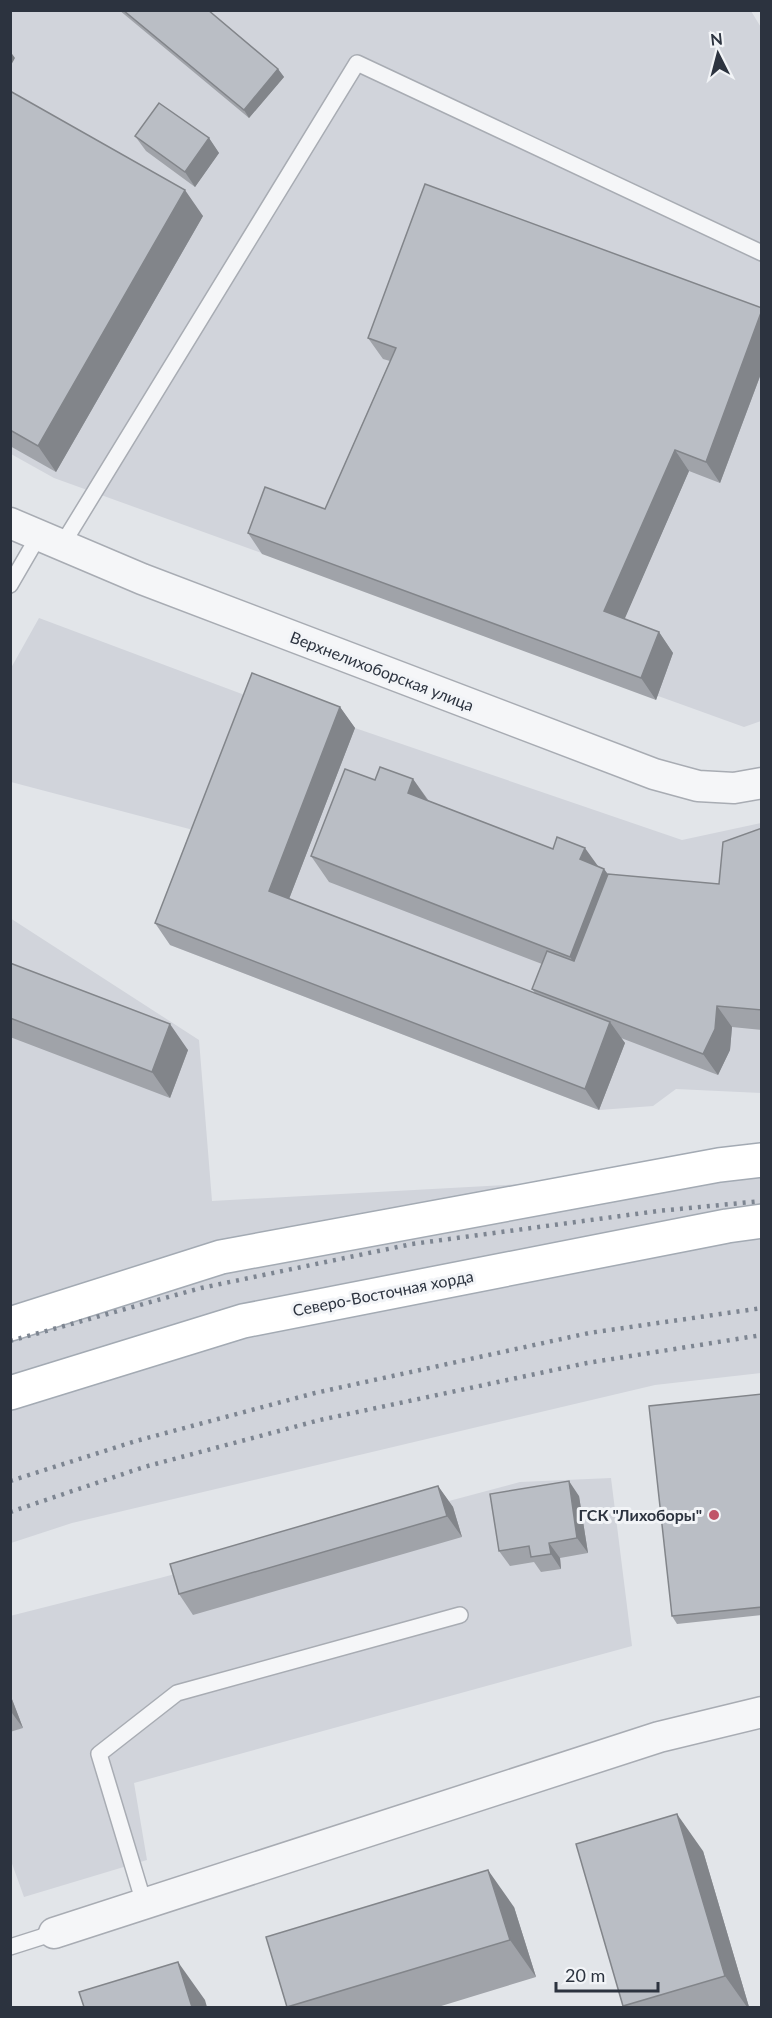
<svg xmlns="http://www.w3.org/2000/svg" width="772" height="2018" font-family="Lato,sans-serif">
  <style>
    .built { fill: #d1d4db }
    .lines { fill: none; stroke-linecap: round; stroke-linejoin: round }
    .lane-casing { stroke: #a8acb3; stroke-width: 18 }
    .street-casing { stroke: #a8acb3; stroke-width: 33 }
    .primary-casing { stroke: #a3aab3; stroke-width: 36 }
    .lane { stroke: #f5f6f8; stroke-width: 15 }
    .street { stroke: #f5f6f8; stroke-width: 30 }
    .primary { stroke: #fff; stroke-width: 33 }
    .rail { stroke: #7d8591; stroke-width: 4.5; stroke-dasharray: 3 6; stroke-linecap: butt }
    .wall { fill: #a0a3a9 }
    .shaded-wall { fill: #82858a }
    .building { fill: #babec5; stroke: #82858a; stroke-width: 1.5 }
    .poi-dot { fill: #c05568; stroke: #f2f4f7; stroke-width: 2 }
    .labels { text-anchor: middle; stroke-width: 6; stroke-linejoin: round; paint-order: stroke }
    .street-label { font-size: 16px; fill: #2c333f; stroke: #f2f4f7 }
    .poi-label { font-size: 16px; font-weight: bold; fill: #2c333f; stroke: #f2f4f7; text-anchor: end }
  </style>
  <rect width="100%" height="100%" fill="#e2e5e9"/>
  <path class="built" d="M11,11H751L762,29L761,721L744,727L54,478L11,454Z
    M39,618L250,697L197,831L11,782V668Z
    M267,694L355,728L682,840L761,823V1093L676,1089L653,1106L599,1110L170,945Z
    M10,918L199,1040L212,1201L761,1171V1373L655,1385L72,1523L11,1543Z
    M611,1478L632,1646L134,1783L147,1860L24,1897L10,1858V1616L160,1578L520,1482Z"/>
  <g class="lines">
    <defs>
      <path id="lane" d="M62,545L357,63L762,253
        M10,585L39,535
        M144,1903L99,1754L177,1693L460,1615
        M10,1947L54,1933"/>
      <path id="street" d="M10,523L142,579L654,774L698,786L734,788L762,783
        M54,1933L659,1737L762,1712"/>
      <path id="primary" d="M10,1324L221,1257L719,1165L762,1160
        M10,1393L243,1321L727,1226L762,1221"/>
    </defs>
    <use href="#lane" class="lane-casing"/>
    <use href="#street" class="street-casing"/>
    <use href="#primary" class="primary-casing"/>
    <use href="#lane" class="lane"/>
    <use href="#street" class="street"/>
    <use href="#primary" class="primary"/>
    <path class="rail" d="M10,1341L201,1288L412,1244L658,1211L762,1201
      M10,1481L136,1441L315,1393L589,1333L762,1308
      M10,1512L144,1467L320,1420L587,1363L762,1335"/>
  </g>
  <path class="wall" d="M119,10H208L278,69L284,77L249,118Z
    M10,91L203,216L56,472L10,446Z
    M135,136L209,138L219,153L195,187L146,151Z
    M762,310V371L720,483L689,471L624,619L659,632L673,653L656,700L262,554L248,533L325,509L390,361L383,359L368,338Z
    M340,707L355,728L289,899L535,993L532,989L542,964L329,882L311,856L375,780L413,779L429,801L604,869L608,874L719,884L762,828V1030L732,1027L730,1050L718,1075L621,1038L625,1043L599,1110L170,945L155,923Z
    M10,963L188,1050L170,1098L10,1037Z
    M762,1394V1615L677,1624L672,1616Z
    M438,1486L453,1507L462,1537L193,1615L179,1594Z
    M579,1496L588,1553L560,1558L561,1569L541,1572L534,1562L510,1566L499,1551Z
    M10,1694L23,1728L10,1732Z
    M703,1851L749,2007H624L623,2006Z
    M514,1907L536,1977L438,2007H289Z"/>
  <path class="shaded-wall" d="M10,51L15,58L10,67Z
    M278,69L284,77L249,118L244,110Z
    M209,138L219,153L195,187L185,172Z
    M185,190L203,216L56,472L38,446Z
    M762,310V371L720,483L706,462Z
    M675,450L689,471L619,632L604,611Z
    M659,632L673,653L656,700L641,678Z
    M340,707L355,728L284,912L269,891Z
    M413,779L431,805L408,793Z
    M585,848L603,873L604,869L622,895L588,982L570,957L580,859Z
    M717,1006L732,1027L730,1050L718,1075L703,1054Z
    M610,1022L625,1043L599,1110L585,1089Z
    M170,1024L188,1050L170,1098L152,1072Z
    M569,1481L579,1496L588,1553L577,1538Z
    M438,1486L453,1507L462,1537L447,1516Z
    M549,1543L560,1558L561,1569L551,1554Z
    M10,1694L23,1728L12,1713L10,1708Z
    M677,1814L703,1851L749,2007H747L725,1976Z
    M488,1870L514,1907L536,1977L510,1940Z
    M178,1962L205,2000L207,2007H192Z"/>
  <path class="building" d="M123,10H208L278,69L244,110Z
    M10,91L185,190L38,446L10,430Z
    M159,103L209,138L185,172L135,136Z
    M425,184L762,308V310L706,462L675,450L604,611L659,632L641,678L248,533L265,487L325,509L396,348L368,338Z
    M252,673L340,707L269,891L610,1022L585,1089L155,923Z
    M380,767L413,779L408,793L553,849L557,837L585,848L580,859L604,869L570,957L311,856L345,769L375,780Z
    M762,828V1010L717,1006L715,1029L703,1054L532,989L547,951L574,961L608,874L719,884L723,842Z
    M10,963L170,1024L152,1072L10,1018Z
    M762,1394V1607L672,1616L649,1406Z
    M569,1481L577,1538L549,1543L551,1554L531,1557L529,1546L499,1551L490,1494Z
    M438,1486L447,1516L179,1594L170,1564Z
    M677,1814L725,1976L623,2006L576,1844Z
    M488,1870L510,1940L287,2007L266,1937Z
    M178,1962L192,2007H84L79,1992Z"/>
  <circle class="poi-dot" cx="714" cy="1515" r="6"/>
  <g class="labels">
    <g class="street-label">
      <text transform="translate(382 671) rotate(21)" y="6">Верхнелихоборская улица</text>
      <text transform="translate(383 1293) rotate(-11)" y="6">Северо-Восточная хорда</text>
    </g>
    <g class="poi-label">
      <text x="702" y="1521">ГСК "Лихоборы"</text>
    </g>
  </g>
  <rect width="772" height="2018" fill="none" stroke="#2c333f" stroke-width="24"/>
  <g transform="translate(718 54) rotate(354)" stroke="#f2f4f7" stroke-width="4.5" paint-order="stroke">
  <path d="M0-4.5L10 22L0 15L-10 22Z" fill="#2c333f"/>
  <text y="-9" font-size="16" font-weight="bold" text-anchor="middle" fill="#2c333f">N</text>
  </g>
  <path d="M556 1982v9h102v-9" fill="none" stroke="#2c333f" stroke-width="3"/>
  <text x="565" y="1982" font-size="18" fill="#2c333f" stroke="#f2f4f7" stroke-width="4.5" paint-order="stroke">20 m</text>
</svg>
